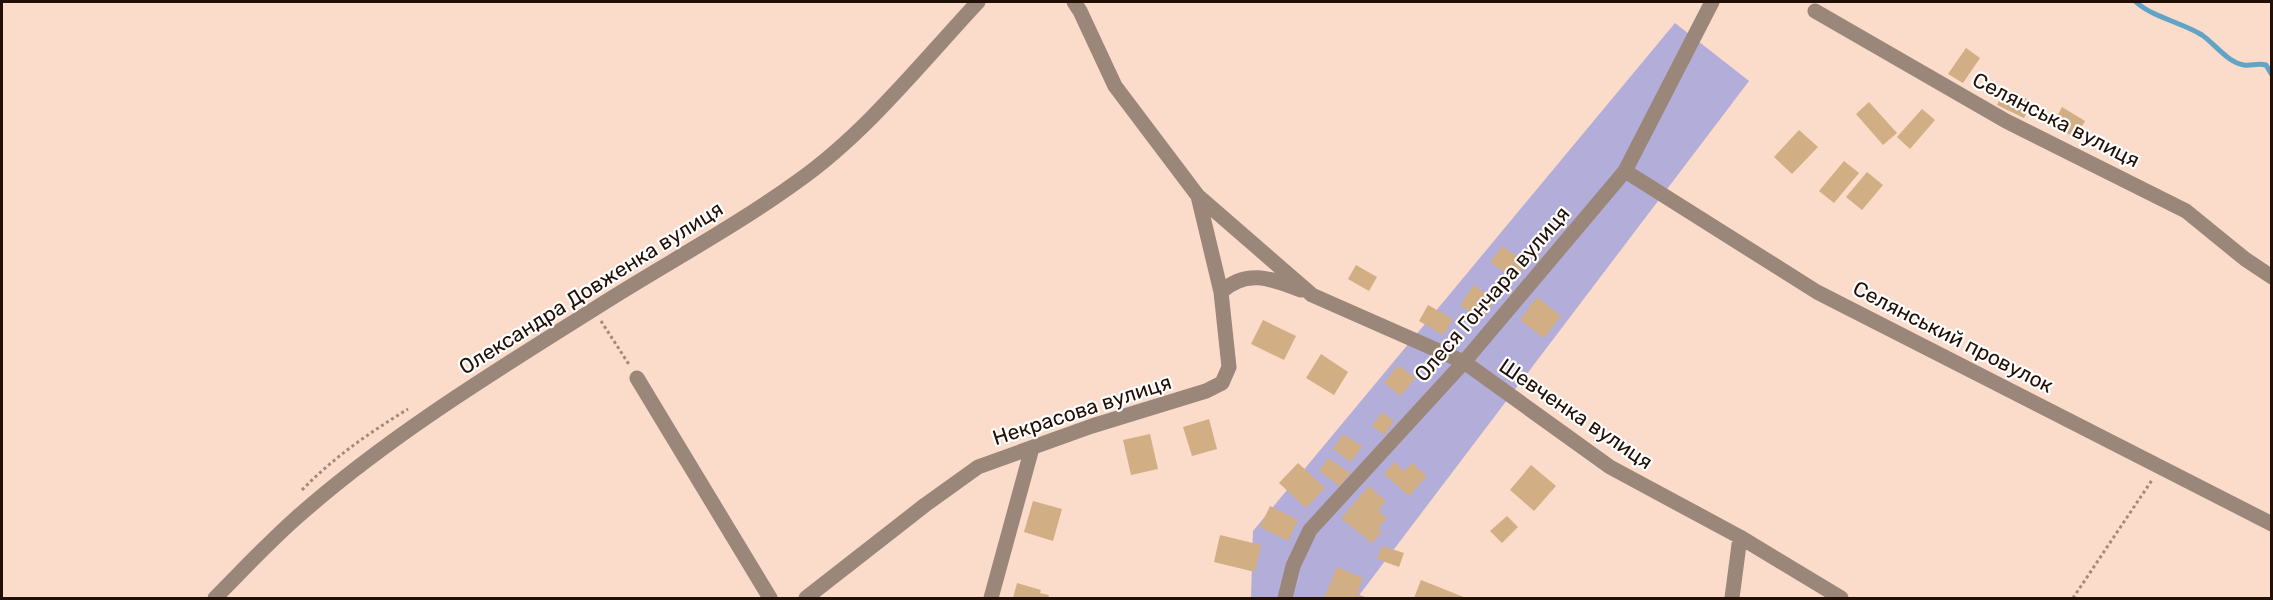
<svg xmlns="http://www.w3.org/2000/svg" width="2273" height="600" font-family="Rubik,sans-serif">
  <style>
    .green { fill: #b3add9 }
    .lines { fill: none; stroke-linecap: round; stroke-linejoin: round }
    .stream { stroke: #61a4c7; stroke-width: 5 }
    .building { fill: #d1ae83 }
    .path { stroke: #a4897a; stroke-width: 3; stroke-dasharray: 3 3; stroke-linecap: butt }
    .minor { stroke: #9b867a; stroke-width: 15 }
    .labels { text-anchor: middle; stroke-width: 4.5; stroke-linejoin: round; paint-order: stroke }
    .street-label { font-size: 21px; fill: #221006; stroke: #fff }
  </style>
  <rect width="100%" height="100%" fill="#fbdbc9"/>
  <path class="green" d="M1675,23L1749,81L1357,598H1251L1253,531Z"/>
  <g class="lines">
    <path class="stream" d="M2136,2C2154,18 2181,22 2202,35C2215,44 2227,62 2244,65C2251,66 2257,63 2266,65L2272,75"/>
  </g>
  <path class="building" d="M1966,48L1980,58L1963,83L1948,74Z
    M2005,89L2032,101L2024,118L1997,105Z
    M1869,102L1897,133L1883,145L1856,114Z
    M2062,107L2085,121L2075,138L2053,124Z
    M1922,109L1935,120L1910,149L1897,137Z
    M1799,130L1818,147L1792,174L1774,157Z
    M1844,161L1859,173L1834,203L1819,191Z
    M1867,172L1883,185L1862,210L1846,197Z
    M1502,246L1527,263L1515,280L1490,262Z
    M1356,265L1377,277L1369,291L1348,279Z
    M1474,285L1495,301L1481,320L1460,305Z
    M1537,297L1561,316L1544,338L1520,320Z
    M1428,305L1453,319L1443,335L1419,321Z
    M1263,320L1296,336L1284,360L1251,344Z
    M1321,354L1348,372L1334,395L1306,378Z
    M1398,365L1415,378L1401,396L1384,383Z
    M1382,412L1394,421L1384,435L1372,426Z
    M1209,419L1217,449L1192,456L1183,427Z
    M1150,434L1158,469L1131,475L1123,440Z
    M1343,434L1362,446L1351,462L1333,449Z
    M1328,458L1350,473L1340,486L1319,471Z
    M1394,462L1404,471L1412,463L1427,476L1409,496L1384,474Z
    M1298,463L1325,488L1306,508L1279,483Z
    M1531,465L1556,486L1534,511L1510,490Z
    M1369,486L1386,501L1378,511L1387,518L1378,528L1382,532L1372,543L1341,518Z
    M1033,501L1062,509L1053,541L1024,532Z
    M1270,506L1298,520L1288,541L1260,527Z
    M1507,516L1518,527L1502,543L1490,531Z
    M1220,535L1261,545L1255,572L1214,562Z
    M1382,546L1404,553L1399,567L1377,559Z
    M1337,567L1363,578L1357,594L1368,598H1324Z
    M1421,580L1466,598H1414Z
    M1017,583L1041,590L1040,593L1049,595L1048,598H1013Z"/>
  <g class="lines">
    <path class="path" d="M601,321L630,366
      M302,490C334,457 369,433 408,409
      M2073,598L2152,480"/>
    <path class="minor" d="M1074,2L1080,11L1115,86L1198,196L1312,295L1464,362L1610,467L1740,537L1841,598
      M1815,11L2006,121L2186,211L2245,259L2272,277
      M1625,171L1817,292L2272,524
      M1221,292C1247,268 1272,279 1301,290
      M637,378L770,598
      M215,598C241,572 267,544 295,519C385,439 489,375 591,311C659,267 732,229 798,181C866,133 922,62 978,2
      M806,598L925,505L978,467L1092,426L1206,391L1222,383L1229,367L1221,292L1198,196
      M991,598L1032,448
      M1285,598L1293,566L1310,530L1464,362L1625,171L1712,2
      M1732,598L1740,537"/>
  </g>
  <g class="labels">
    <g class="street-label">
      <text transform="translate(2056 120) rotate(27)" y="7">Селянська вулиця</text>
      <text transform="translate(591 288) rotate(-32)" y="7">Олександра Довженка вулиця</text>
      <text transform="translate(1492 294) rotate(-49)" y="7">Олеся Гончара вулиця</text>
      <text transform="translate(1953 337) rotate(27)" y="7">Селянський провулок</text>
      <text transform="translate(1082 410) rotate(-18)" y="7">Некрасова вулиця</text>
      <text transform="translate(1576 414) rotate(34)" y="7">Шевченка вулиця</text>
    </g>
  </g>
  <rect width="2273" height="600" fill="none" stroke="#221006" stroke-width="6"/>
</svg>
